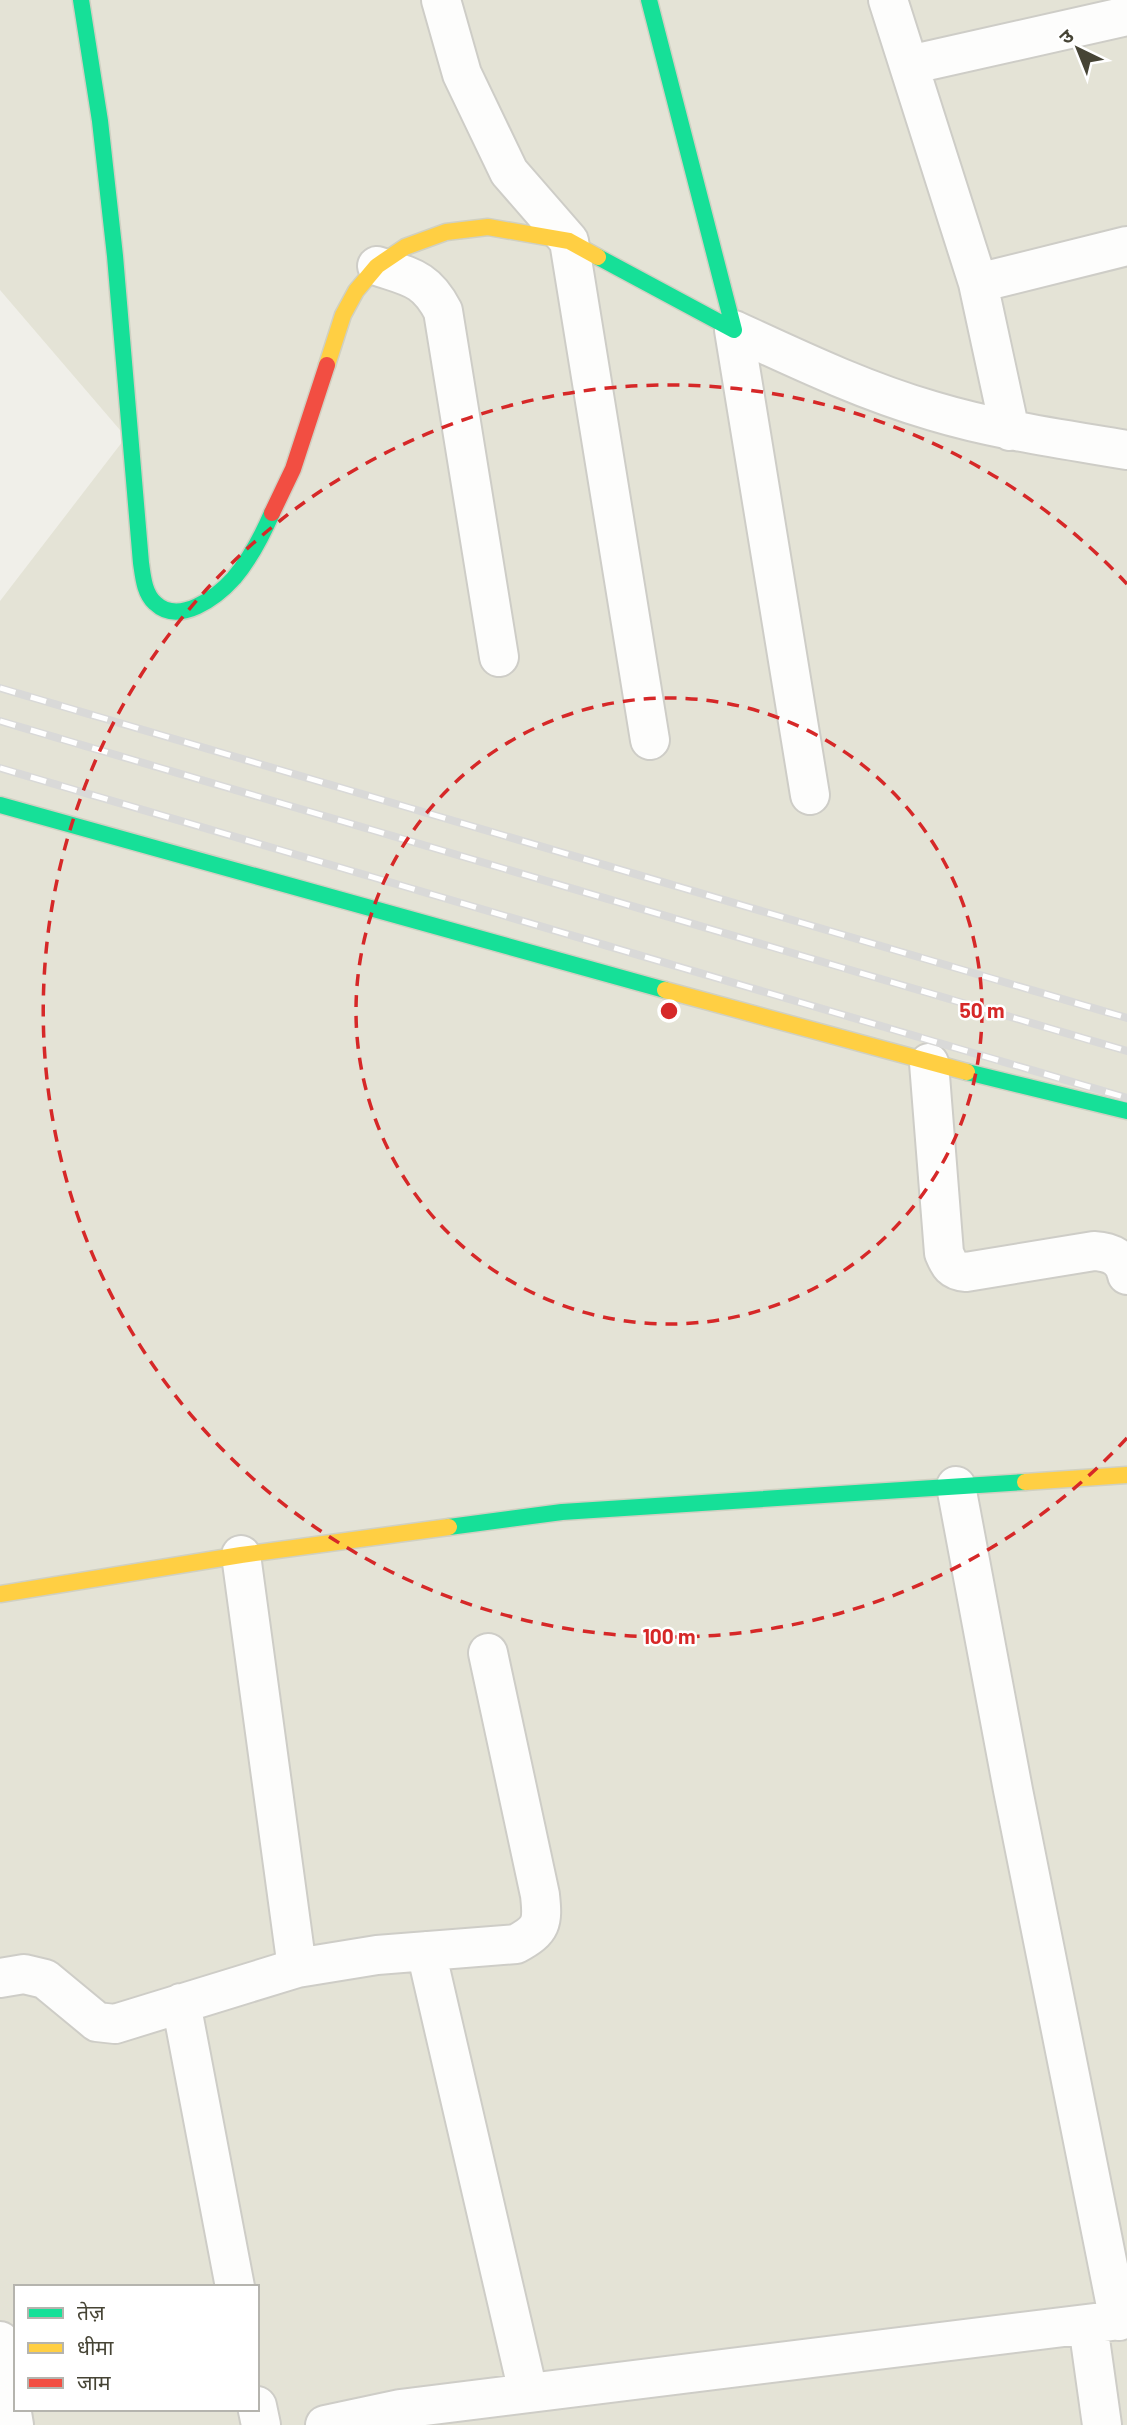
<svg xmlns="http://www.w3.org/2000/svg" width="1127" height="2425" font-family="Barlow,'Noto Sans Devanagari',sans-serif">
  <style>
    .residential { fill: #e4e3d6; fill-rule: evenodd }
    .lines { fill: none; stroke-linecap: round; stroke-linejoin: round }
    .street-casing { stroke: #cecdc7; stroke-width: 42 }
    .fast-casing { stroke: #d0d0c2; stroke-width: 19 }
    .slow-casing { stroke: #d0d0c2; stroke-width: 19 }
    .jam-casing { stroke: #d0d0c2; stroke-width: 19 }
    .street { stroke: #fdfdfc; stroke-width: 38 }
    .fast { stroke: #16e098; stroke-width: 16 }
    .slow { stroke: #ffcf43; stroke-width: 16 }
    .jam { stroke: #f24e42; stroke-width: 16 }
    .rail-casing { stroke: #d9d9d8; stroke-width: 8 }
    .rail { stroke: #fff; stroke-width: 5; stroke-dasharray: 16; stroke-linecap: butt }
    .ring { fill: none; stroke: #d62828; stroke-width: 3.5; stroke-dasharray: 12 9 }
    .centre { fill: #d62828; stroke: #fff; stroke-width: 3.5 }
    .ring-label { font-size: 21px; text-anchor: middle; font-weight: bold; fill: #d62828; stroke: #fff; stroke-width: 5; stroke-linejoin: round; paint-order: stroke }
  </style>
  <rect width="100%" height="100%" fill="#f0efe9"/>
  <path class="residential" d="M0,0H1127V2425H0V601L126,437L0,290ZM16,2287H257V2409H16Z"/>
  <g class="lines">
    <defs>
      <path id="street" d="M441,0L462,74L509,172L569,241L650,740
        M888,0L978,283L1010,431
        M909,65L1127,16
        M377,266C410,277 426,278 443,311L499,657
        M978,283L1127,246
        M734,330L810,795
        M734,330C799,360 864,391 933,411C996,430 1062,439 1127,450
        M929,1063L944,1253C949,1265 952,1271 966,1272L1094,1251C1111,1252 1124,1258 1127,1275
        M956,1486L1013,1790L1119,2321
        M241,1555L297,1968
        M426,1951L528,2392
        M0,1978L24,1974L45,1979L97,2022L115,2024L297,1968L377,1955L516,1944C542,1930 543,1923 540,1895L488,1653
        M181,2003L235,2287
        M1088,2325L1102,2425
        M0,2341L14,2425
        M257,2406L261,2425
        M325,2425L400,2409L1127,2319"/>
      <path id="fast" d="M81,0L100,121L115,256L141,563C143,576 144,593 155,603C179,626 217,597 234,578C250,559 262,536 272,513
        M598,257L734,330L649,0
        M0,805L665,990
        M967,1072L1127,1111
        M449,1527L562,1512L1025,1482"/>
      <path id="slow" d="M327,365L343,315L356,291L377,266L405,247L446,232L488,227L569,241L598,257
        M665,990L967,1072
        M1025,1482L1127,1475
        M0,1594L241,1555L449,1527"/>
      <path id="jam" d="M272,513L293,469L327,365"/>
    </defs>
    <use href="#street" class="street-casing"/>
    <use href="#fast" class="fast-casing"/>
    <use href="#slow" class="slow-casing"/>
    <use href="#jam" class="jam-casing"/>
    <use href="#street" class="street"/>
    <use href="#fast" class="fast"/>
    <use href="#slow" class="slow"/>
    <use href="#jam" class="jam"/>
    <defs>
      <path id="rail" d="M0,688L1127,1018
        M0,721L1127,1051
        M0,768L1127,1098"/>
    </defs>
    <use href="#rail" class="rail-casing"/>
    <use href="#rail" class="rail"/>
  </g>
  <g class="ring">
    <circle cx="669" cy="1011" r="313"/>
    <path d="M1127 1438A626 626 0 1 1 1127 584"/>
  </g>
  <circle cx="669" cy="1011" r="10" class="centre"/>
  <g class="ring-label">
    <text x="982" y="1018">50 m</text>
    <text x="669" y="1644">100 m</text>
  </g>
  <rect x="14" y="2285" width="245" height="126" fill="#ffffff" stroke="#b5b4ae" stroke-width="2"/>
  <rect x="28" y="2308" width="35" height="10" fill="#16e098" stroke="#b5b4ae" stroke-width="2"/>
  <text x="77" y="2320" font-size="21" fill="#464435">तेज़</text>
  <rect x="28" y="2343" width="35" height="10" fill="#ffcf43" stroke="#b5b4ae" stroke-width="2"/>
  <text x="77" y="2355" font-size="21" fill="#464435">धीमा</text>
  <rect x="28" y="2378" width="35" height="10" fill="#f24e42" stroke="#b5b4ae" stroke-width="2"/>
  <text x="77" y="2390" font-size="21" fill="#464435">जाम</text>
  <g transform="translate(1078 49) rotate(317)" stroke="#ffffff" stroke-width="5" paint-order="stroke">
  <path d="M0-5L12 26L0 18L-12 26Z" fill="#464435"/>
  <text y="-10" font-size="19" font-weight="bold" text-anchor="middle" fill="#464435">उ</text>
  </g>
</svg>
